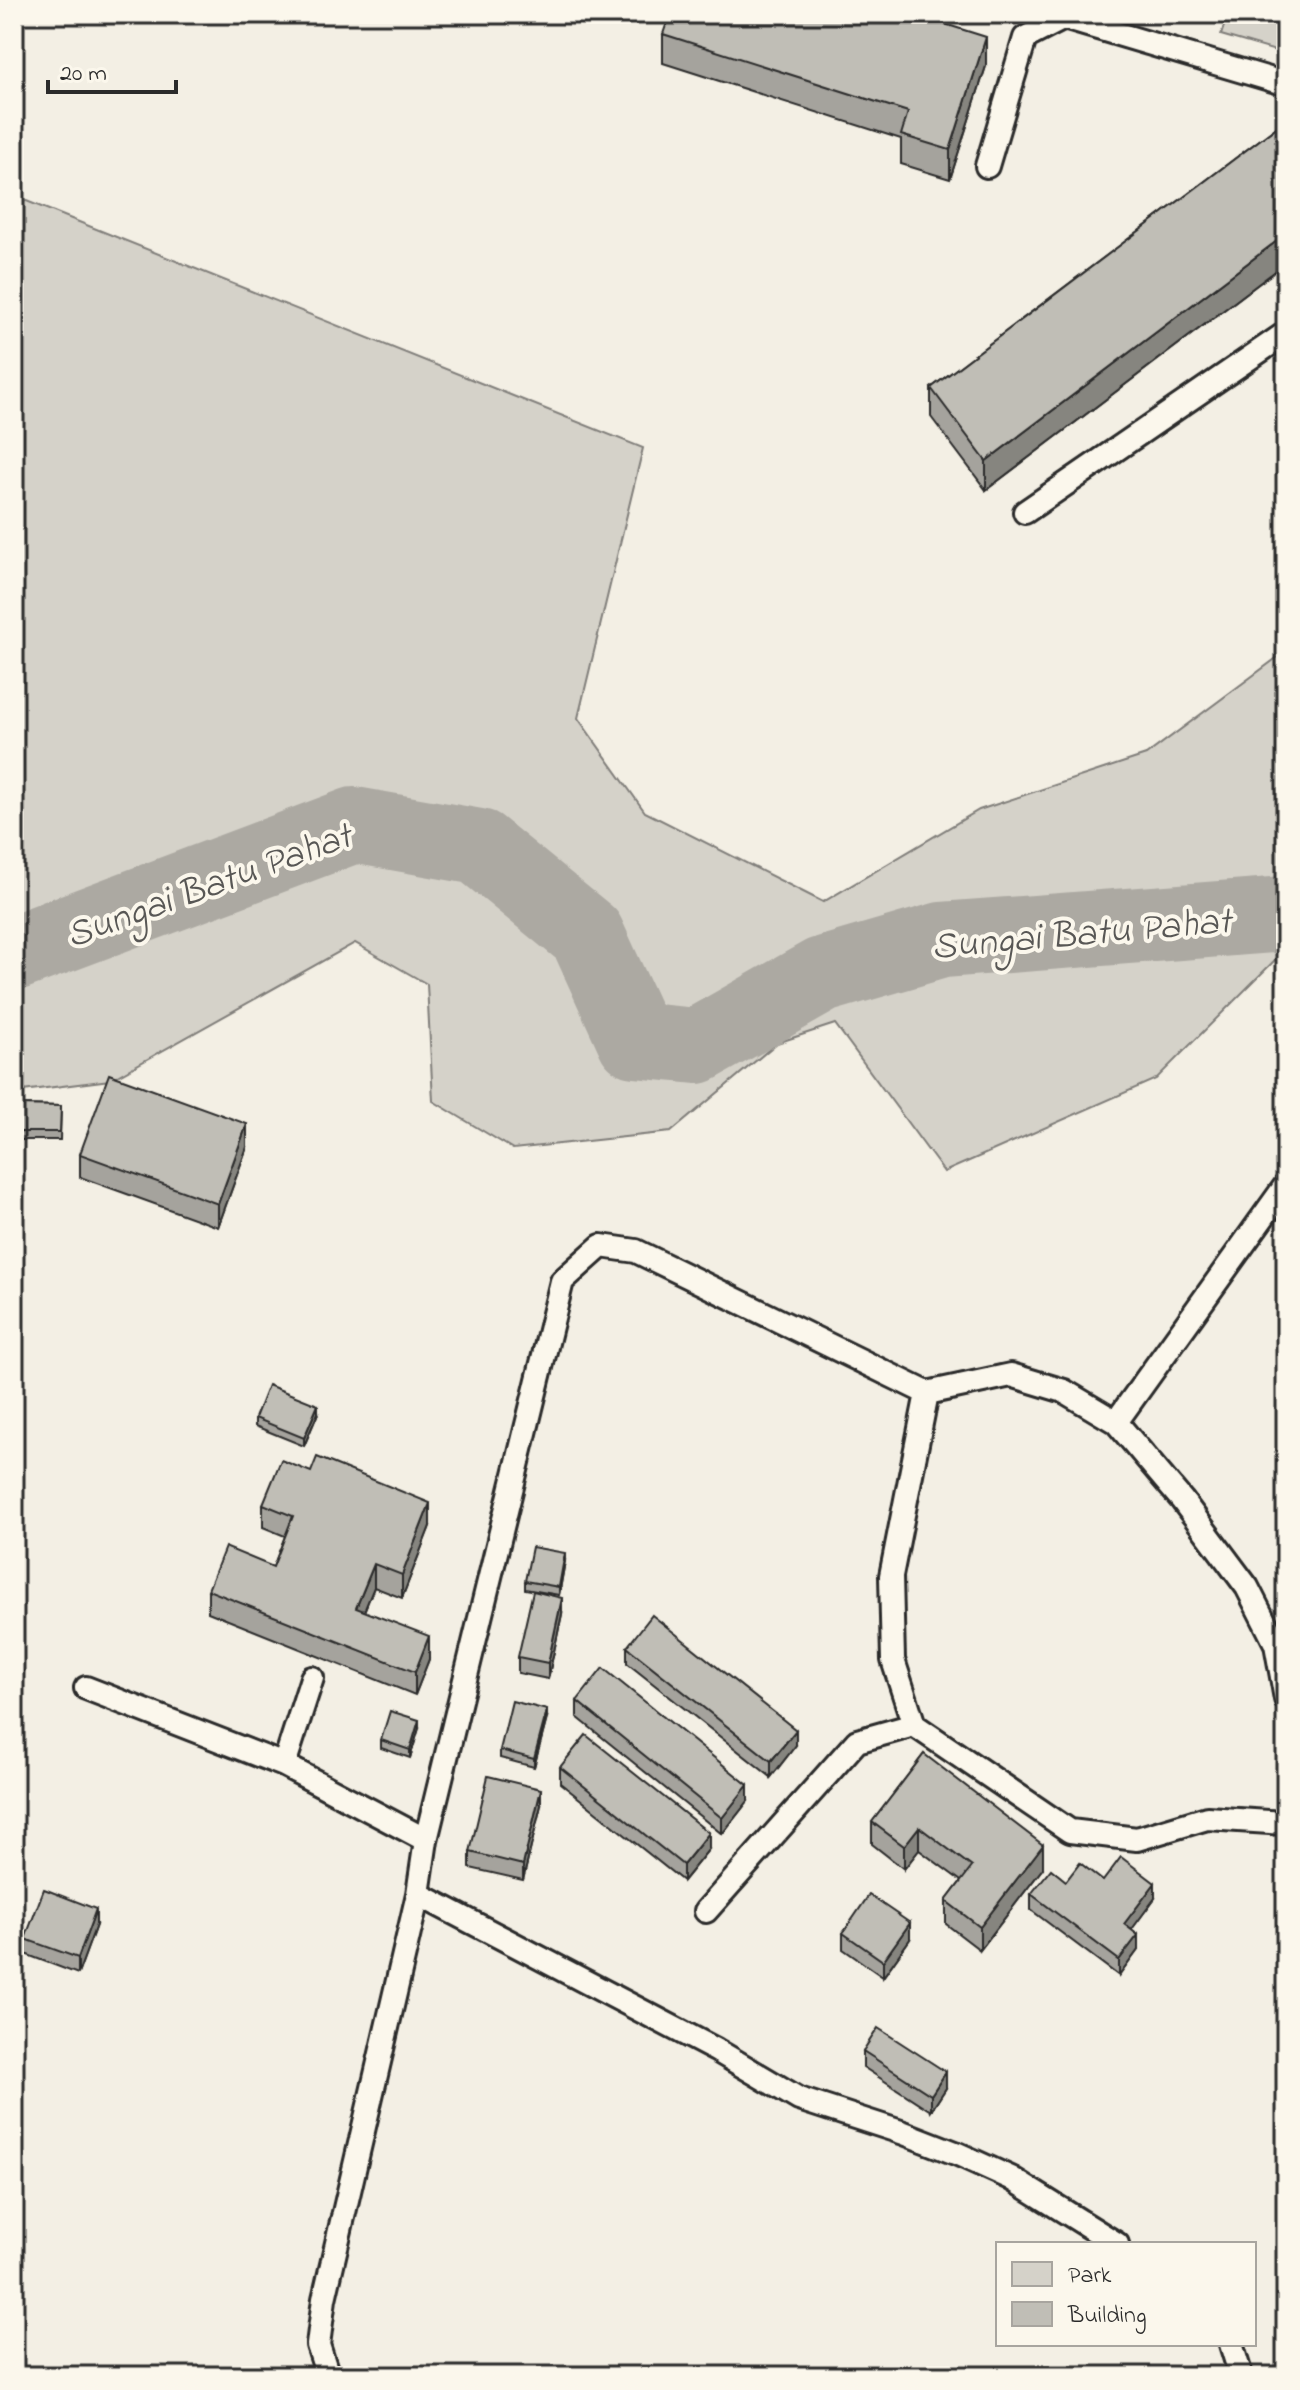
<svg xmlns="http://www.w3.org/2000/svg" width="1300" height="2390" font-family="'Indie Flower',sans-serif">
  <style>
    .green { fill: #d5d2c9; stroke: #807e7a; stroke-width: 2 }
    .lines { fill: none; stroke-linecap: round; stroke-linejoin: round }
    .river { stroke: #aca9a2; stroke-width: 76 }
    .service-casing { stroke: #2b2b2b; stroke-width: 28 }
    .service { stroke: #fbf7ec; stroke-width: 22 }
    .wall { fill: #a5a39d; stroke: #2b2b2b; stroke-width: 2 }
    .shaded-wall { fill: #86857f; stroke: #2b2b2b; stroke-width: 2 }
    .building { fill: #c0beb6; stroke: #2b2b2b; stroke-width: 2 }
    .labels { text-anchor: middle; stroke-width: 8; stroke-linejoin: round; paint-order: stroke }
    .water-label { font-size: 38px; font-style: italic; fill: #585755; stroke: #fbf7ec }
  </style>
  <rect width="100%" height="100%" fill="#f3efe4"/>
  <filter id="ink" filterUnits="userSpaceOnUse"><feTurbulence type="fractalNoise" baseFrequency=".0125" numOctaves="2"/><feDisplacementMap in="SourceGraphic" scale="16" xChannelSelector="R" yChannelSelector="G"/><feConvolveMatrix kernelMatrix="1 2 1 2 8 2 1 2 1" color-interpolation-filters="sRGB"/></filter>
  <g filter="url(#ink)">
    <path class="green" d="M1228,14H1286V54L1221,35Z
      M14,196L643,448L578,718L645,812L823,902L979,810L1146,755L1286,651V960L1278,957L1156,1079L944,1172L835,1024L777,1043L671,1132L513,1149L433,1101L427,984L355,943L110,1080L14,1092Z"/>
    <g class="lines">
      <path class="river" d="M14,953L354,825L479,847L587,935L635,1040L697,1046L822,975L942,940L1286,914"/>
      <defs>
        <path id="service" d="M987,166L1025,38L1064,18L1286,84
          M1025,512L1286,333
          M927,1393L1011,1375L1064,1391L1116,1422L1182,1500L1247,1587L1276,1644L1286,1699
          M1116,1422L1286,1185
          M86,1688L284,1765L426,1840
          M284,1765L312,1678
          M418,1894L716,2050L799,2099L904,2133L958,2154L1011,2178L1117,2244
          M706,1911L857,1741L914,1725
          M1231,2344L1241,2376
          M328,2376L318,2345L324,2299L418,1894L426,1840L562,1281L601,1246L636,1251L927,1393L891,1576L893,1660L914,1725L1070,1831L1137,1839L1207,1818L1286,1823"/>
      </defs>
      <use href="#service" class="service-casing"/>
      <use href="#service" class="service"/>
    </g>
    <path class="wall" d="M663,34L986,66L950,179L901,164V139L663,63Z
      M1286,120V263L986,490L931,417V388Z
      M16,1105L61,1106L60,1140H15Z
      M247,1147L218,1227L80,1177V1154Z
      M318,1413L304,1446L255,1426V1418Z
      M263,1504L430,1526L402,1598L374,1587L364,1611L429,1659L415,1695L208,1612V1590L273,1567L285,1536L263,1527Z
      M565,1561L559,1595L525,1589V1581Z
      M562,1614L548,1679L518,1673V1657Z
      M627,1647L796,1745L771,1777L627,1663Z
      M577,1701L748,1801L722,1834L577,1717Z
      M547,1718L534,1767L500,1758V1750Z
      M419,1728L410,1758L381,1748V1740Z
      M924,1754L1043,1868L980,1950L946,1924V1901L961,1881L919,1850L904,1869L872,1844V1822Z
      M560,1767L709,1849L683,1881L560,1783Z
      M541,1805L523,1880L470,1868V1852Z
      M1066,1881H1103L1155,1898L1131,1930L1138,1950L1119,1976L1031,1910V1894Z
      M96,1925L78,1974L25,1954V1939Z
      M843,1933L910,1939L883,1977L843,1949Z
      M863,2051L946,2088L931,2111L863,2067Z"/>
    <path class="shaded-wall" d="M986,37V66L950,179V150Z
      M1286,234V263L986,490V461Z
      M247,1124V1147L218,1227V1204Z
      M318,1405V1413L304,1446V1438Z
      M430,1503V1526L402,1598V1575Z
      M565,1553V1561L559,1595V1587Z
      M374,1564V1587L356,1631V1608Z
      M562,1598V1614L548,1679V1663Z
      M429,1636V1659L415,1695V1672Z
      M23,1671V1687L14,1709V1693Z
      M547,1710V1718L534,1767V1759Z
      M419,1720V1728L410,1758V1750Z
      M796,1730V1745L771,1777V1761Z
      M748,1785V1801L722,1834V1818Z
      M541,1789V1805L523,1880V1865Z
      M919,1827V1850L904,1869V1846Z
      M709,1833V1849L683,1881V1865Z
      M1043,1845V1868L980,1950V1927Z
      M1155,1883V1898L1124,1940V1924Z
      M96,1909V1925L78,1974V1958Z
      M910,1923V1939L883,1977V1961Z
      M1138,1935V1950L1119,1976V1960Z
      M946,2072V2088L931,2111V2095Z"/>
    <path class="building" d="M670,14H913L986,37L950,150L901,135L908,112L663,34Z
      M1286,120V234L986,461L931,388Z
      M109,1074L247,1124L218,1204L80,1154Z
      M16,1105L61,1106L60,1132H15Z
      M268,1385L318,1405L304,1438L255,1418Z
      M317,1457L430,1503L402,1575L374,1564L356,1608L429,1636L415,1672L208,1590L225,1547L273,1567L293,1516L263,1504L281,1460L311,1472Z
      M532,1547L565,1553L559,1587L525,1581Z
      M533,1591L562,1598L548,1663L518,1657Z
      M652,1615L796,1730L771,1761L627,1647Z
      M14,1667L23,1671L14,1693Z
      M603,1668L748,1785L722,1818L577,1701Z
      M512,1701L547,1710L534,1759L500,1750Z
      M390,1711L419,1720L410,1750L381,1740Z
      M586,1735L709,1833L683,1865L560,1767Z
      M924,1754L1043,1845L980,1927L946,1901L972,1867L919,1827L904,1846L872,1822Z
      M488,1776L541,1789L523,1865L470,1852Z
      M1121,1857L1155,1883L1124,1924L1138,1935L1119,1960L1031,1894L1051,1869L1066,1881L1080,1863L1103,1881Z
      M44,1889L96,1909L78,1958L25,1939Z
      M869,1895L910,1923L883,1961L843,1933Z
      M878,2028L946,2072L931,2095L863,2051Z"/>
  </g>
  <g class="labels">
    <g class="water-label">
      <text transform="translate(208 884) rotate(-20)" y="13">Sungai Batu Pahat</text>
      <text transform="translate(1081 932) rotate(-5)" y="13">Sungai Batu Pahat</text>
    </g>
  </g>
  <rect width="1300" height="2390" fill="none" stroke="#fbf7ec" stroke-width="48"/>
  <rect x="24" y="24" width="1252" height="2342" fill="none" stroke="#2b2b2b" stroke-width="3" filter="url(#ink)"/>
  <rect x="996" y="2242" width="260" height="104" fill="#fbf7ec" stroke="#a8a59f" stroke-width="2"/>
  <rect x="1012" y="2262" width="40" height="24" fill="#d5d2c9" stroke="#a8a59f" stroke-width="2"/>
  <text x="1068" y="2282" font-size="24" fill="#2b2b2b">Park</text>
  <rect x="1012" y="2302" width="40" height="24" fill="#c0beb6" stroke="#a8a59f" stroke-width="2"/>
  <text x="1068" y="2322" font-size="24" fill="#2b2b2b">Building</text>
  <path d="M48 80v12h128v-12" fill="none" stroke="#2b2b2b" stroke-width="4"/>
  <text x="60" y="80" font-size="24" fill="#2b2b2b" stroke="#fbf7ec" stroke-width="6" paint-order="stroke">20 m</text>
</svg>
